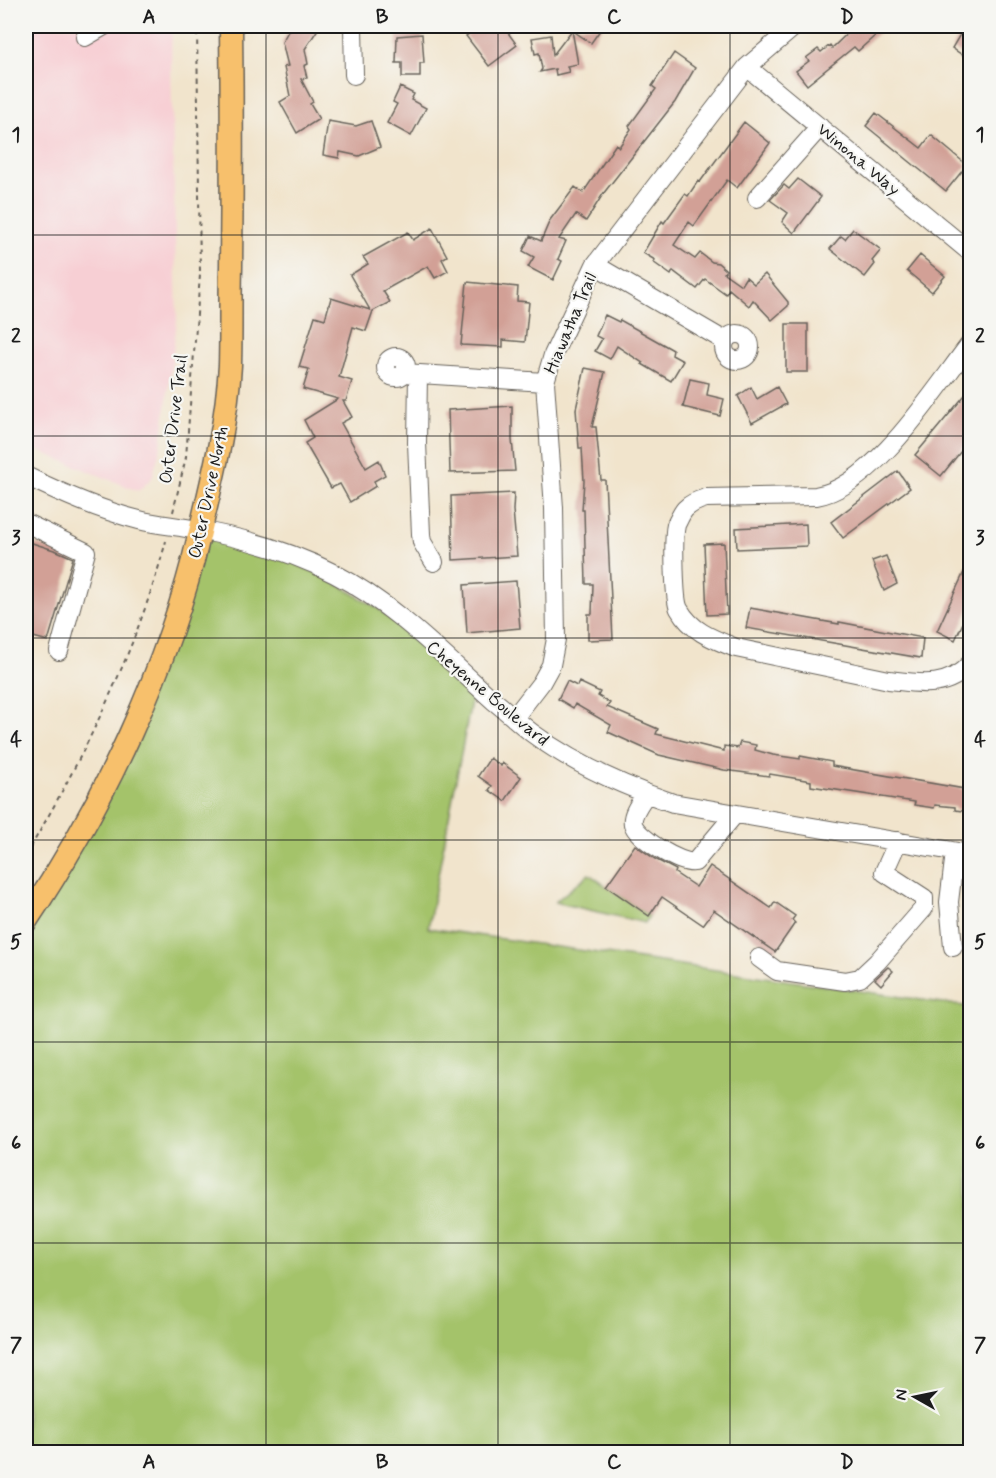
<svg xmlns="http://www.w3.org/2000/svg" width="996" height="1478" font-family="Mynerve,sans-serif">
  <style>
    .built { fill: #f7cfd4 }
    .green { fill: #a4c36b; stroke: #607044; stroke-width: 1.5 }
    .building { fill: #d2a096 }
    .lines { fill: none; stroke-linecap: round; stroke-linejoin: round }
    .minor-casing { stroke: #67625a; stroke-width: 20 }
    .major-casing { stroke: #67625a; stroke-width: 25 }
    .path { stroke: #67625a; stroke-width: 2; stroke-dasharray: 4.5 4.5; stroke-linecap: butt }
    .minor { stroke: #fff; stroke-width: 18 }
    .major { stroke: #f7c06c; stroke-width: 22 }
    .grid { fill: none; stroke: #1c1c1c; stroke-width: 1.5; stroke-opacity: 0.55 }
    .labels { text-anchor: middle; stroke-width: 4.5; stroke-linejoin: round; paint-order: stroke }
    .street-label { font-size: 18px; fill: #1c1c1c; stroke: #f6f6f2 }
    .neatline { fill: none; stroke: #1c1c1c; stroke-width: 2 }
    .grid-label { font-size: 20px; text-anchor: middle; font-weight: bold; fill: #1c1c1c }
  </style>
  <rect width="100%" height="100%" fill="#f6f6f2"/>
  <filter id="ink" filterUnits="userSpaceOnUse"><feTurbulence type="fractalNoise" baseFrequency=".0167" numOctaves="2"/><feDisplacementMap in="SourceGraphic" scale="12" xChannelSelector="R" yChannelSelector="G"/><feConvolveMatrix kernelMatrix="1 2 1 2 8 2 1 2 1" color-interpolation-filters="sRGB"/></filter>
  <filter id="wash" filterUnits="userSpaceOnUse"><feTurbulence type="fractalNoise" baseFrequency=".008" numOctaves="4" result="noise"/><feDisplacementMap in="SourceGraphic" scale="24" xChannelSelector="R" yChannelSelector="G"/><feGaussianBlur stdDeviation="1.35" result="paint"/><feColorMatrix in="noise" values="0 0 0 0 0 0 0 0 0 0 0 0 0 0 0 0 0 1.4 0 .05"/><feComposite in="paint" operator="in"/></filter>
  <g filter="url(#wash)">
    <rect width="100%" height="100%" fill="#f1e4cc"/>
    <path class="built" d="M26,26H172L171,64L177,321L161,446L152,478L138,491L26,446Z"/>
    <path class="green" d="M204,536L276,555L326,577L379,609L473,691L428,928L970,1007V1452H26V921L76,846Z
      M589,874L649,916L645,923L555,902Z"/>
    <g id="blocks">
      <path class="building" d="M291,26H320L305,49L308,64L304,66L307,78L301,79L313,102L310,104L319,119L297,133L280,102L290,96L284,67L288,66L282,42Z
        M479,26H503L517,45L489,66L466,36Z
        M566,26H603L591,43Z
        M855,26H886L858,51L854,47L807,85L796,71L809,61L806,58L818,49L821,52L830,45L832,48Z
        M965,26H970V60L952,48Z
        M572,30L578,64L567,66L569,72L556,75L555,69L540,72L542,69L539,53L535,54L532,38L551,35L553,55Z
        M422,34L424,63H420V77H402V63H396L397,36Z
        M674,53L695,68L675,102L603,194L586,221L576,214L559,239L566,241L558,259L562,261L553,280L528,267L534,257L523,251L530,236L541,241L550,220L575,187L583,193L616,144L619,147L631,129L629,126L656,89L652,86Z
        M400,87L414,94L411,100L426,108L411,136L387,123L397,104L393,102Z
        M876,113L921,148L931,135L967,165L946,191L866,126Z
        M328,121L356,126L371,121L380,147L359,156L340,152L339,158L323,155Z
        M744,122L770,143L737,188L727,180L694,226L689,222L674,245L695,259L700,253L712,262L718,263L726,270L724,273L741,285L746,277L754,284L765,274L788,302V306L772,320L753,300L749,306L729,289L726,294L705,279L697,289L673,271L671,275L653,262L655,260L643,253L662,221L664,223L685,194L688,196L698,181L700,182Z
        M798,179L821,197L794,233L782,222L788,213L770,200L784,185L789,189Z
        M432,228L447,256L442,259L448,271L435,278L428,266L383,291L390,302L373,311L366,331L353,327L339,377L352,381L346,401H343L352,417L341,423L366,468L379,460L385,475L374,481L376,486L350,502L340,484L331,488L305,443L313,438L304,420L338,399L303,389L309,369L299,367L315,316L325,319L331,298L370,310L350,275L368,264L363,257L408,232L413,240Z
        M853,229L881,250L872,261L875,264L865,277L830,249L841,236L845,239Z
        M920,255L945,276L932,292L907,271Z
        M467,282L518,287L517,301L529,302L525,342L503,340V347L461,345Z
        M605,315L619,322L620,320L673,350L672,355L683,361L671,381L642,364L643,363L617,346L610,359L595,351L602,339L596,336Z
        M786,324H808V372H786Z
        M585,368L605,372L592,427H596L601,480H605L613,639L588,640V614H592L593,584H586L584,510H582L584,481L582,448H579L576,409Z
        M690,379L709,383L707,395L724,399L720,416L683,407Z
        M751,387L757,399L777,387L786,404L752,423L738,396Z
        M970,389V440L941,476L915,455Z
        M512,406V440L515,471L450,473L448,410Z
        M898,471L910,488L843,538L831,522Z
        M514,493L513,510L517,556L453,560L451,496Z
        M806,524L807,546L737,549L736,528Z
        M26,541L57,551L73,558L48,641L26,635Z
        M724,543L727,614L707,615L704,544Z
        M886,556L897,584L884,591L872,561Z
        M970,559V608L955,640L937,631Z
        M516,581L520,628L467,633L464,585Z
        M750,608L839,624V622L923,638L921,658L746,628Z
        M567,681L577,686L579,682L600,692L598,696L610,703L607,707L658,729L656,734L724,751V746L738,748L740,742L756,745L755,750L773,755L800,759V756L832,762V766L970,790V812L955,810V807L935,805L934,808L914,805L915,802L811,786V781L770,774L769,776L724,770L659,755L608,732L611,725L575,704L573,708L558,699Z
        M490,758L501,766L502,763L521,777L505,801L489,790L492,786L478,776Z
        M635,845L655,859L676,870L675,873L696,887L710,866L771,908L775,902L795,916L792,920L795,923L775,952L714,910L703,925L662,897L649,916L606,886Z
        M888,967L893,971L881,985L875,979Z"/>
    </g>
  </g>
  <g filter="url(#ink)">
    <use href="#blocks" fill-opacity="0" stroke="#67625a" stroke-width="1.5"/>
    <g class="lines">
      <defs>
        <path id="minor" d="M353,26L354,75
          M85,37L104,26
          M747,67L970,252
          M757,198L820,127
          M595,265L725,341
          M724 347a13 13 0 1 1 26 0a13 13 0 1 1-26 0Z
          M970,344C935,389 874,487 816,496L706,498C699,500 691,503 685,509C682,512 678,521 676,525C673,537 674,600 679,609C692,632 713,639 736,648L889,680C921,684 947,689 970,664
          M386 367a10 10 0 1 1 20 0a10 10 0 1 1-20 0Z
          M404,373L545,382
          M418,374L417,443L421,534L422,542L434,562
          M26,476C63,494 99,510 139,520C158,525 178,526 197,530C245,538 292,552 335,574C395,605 444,656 494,701C507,711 519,723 532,733C575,765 623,786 673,803L970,854
          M26,523L86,552L59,651
          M514,718L541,683L551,665L556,639L554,508L545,382L553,355L595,265L747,67L795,26
          M646,794C641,802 631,814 633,824C637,838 681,865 695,862L735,814
          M953,947L949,902L955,852
          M759,958L777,971L845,981L860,978L877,962L924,908V898L884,872L898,841"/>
        <path id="major" d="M26,921C103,806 169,667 200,532C213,477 227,422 230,365C231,332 230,299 231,266C232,186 232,106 231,26"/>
      </defs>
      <use href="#minor" class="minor-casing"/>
      <use href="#major" class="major-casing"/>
      <path class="path" d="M173,512L186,457L200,275L197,26
        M26,855C83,758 137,650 166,541"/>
      <use href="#minor" class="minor"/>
      <use href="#major" class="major"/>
    </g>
  </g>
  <path class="grid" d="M266,26V1452M498,26V1452M730,26V1452M26,235H970M26,436H970M26,638H970M26,840H970M26,1042H970M26,1243H970"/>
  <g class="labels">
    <g class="street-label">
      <text transform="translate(859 159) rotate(40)" y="6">Winona Way</text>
      <text transform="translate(570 323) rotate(-67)" y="6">Hiawatha Trail</text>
      <text transform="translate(173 419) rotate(-83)" y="6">Outer Drive Trail</text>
      <text transform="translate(208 492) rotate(-78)" y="6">Outer Drive North</text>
      <text transform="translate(488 693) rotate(40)" y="6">Cheyenne Boulevard</text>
    </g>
  </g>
  <rect width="996" height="1478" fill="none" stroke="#f6f6f2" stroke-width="66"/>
  <g transform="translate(915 1397) rotate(279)" stroke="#f6f6f2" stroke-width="4.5" paint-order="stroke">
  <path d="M0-4.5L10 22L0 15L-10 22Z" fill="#1c1c1c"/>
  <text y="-9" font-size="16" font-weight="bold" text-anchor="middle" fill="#1c1c1c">N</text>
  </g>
  <rect x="33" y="33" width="930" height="1412" class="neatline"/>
  <g class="grid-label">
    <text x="149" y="23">A</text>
    <text x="382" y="23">B</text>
    <text x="614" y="23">C</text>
    <text x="847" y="23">D</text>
    <text x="16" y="141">1</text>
    <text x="980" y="141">1</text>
    <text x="16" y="342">2</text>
    <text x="980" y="342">2</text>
    <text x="16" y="544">3</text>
    <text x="980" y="544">3</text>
    <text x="16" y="746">4</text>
    <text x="980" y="746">4</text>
    <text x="16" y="948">5</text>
    <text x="980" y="948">5</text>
    <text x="16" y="1149">6</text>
    <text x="980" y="1149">6</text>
    <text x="16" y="1351">7</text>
    <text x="980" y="1351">7</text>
    <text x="149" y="1468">A</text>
    <text x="382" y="1468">B</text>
    <text x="614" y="1468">C</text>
    <text x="847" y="1468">D</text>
  </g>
</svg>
